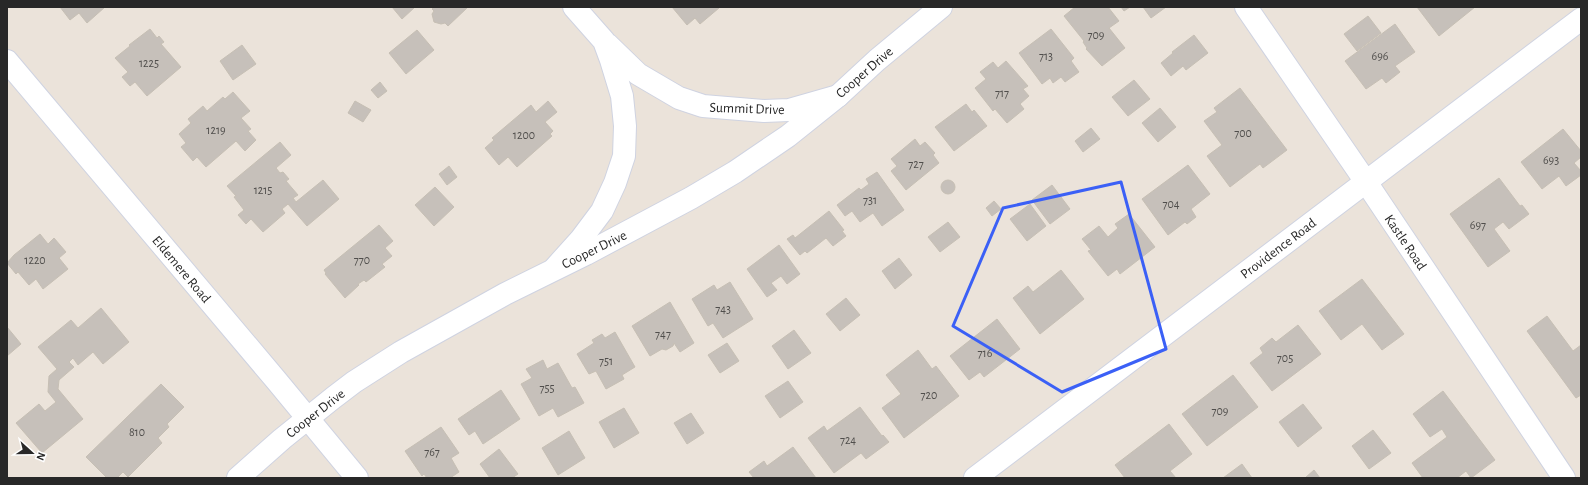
<svg xmlns="http://www.w3.org/2000/svg" width="1588" height="485" font-family="'Alegreya Sans',sans-serif">
  <style>
    .building { fill: #c6c0ba; stroke: #c6bfb4 }
    .lines { fill: none; stroke-linecap: round; stroke-linejoin: round }
    .minor-casing { stroke: #cfd3e1; stroke-width: 24 }
    .secondary-casing { stroke: #cfd3e1; stroke-width: 24 }
    .minor { stroke: #fff; stroke-width: 22 }
    .secondary { stroke: #fff; stroke-width: 22 }
    .marked { fill: none; stroke: #3b60f6; stroke-width: 3; stroke-linejoin: round }
    .labels { text-anchor: middle; stroke-width: 4; stroke-linejoin: round; paint-order: stroke }
    .number-label { font-size: 12px; fill: #504e4c }
    .street-label { font-size: 14px; fill: #282828; stroke: #fff }
  </style>
  <rect width="100%" height="100%" fill="#ebe3da"/>
  <path class="building" d="M60,7H105L87,23L79,13L70,20Z
    M392,7H415L402,19Z
    M434,7H433H468L448,26L445,23L441,24L434,22L432,14L434,11L432,9Z
    M672,7H718L719,8L700,24L695,18L687,25Z
    M1075,7H1108L1119,21L1109,28L1125,48L1102,66L1086,49L1087,48L1083,42L1084,41L1064,16Z
    M1121,7H1130L1124,11Z
    M1143,7H1166L1151,18Z
    M1417,7H1475L1439,36Z
    M1368,16L1381,33L1357,51L1344,34Z
    M1395,24L1415,52L1395,66L1400,72L1386,83L1382,78L1366,89L1345,61Z
    M150,29L157,38L159,36L164,42L161,44L181,67L147,96L135,82L130,86L122,77L128,72L115,58L130,46L129,45Z
    M1051,29L1074,58L1071,61L1079,72L1065,82L1061,77L1053,83L1050,78L1042,84L1019,53Z
    M417,30L434,50L406,74L389,53Z
    M1194,35L1208,53L1186,70L1183,66L1171,76L1161,63L1173,53L1172,52Z
    M242,45L256,64L233,80L220,61Z
    M1006,61L1028,86L1023,89L1029,96L1020,104L1024,109L1007,123L995,109L993,111L975,88L986,79L980,72L993,62L998,68Z
    M1134,80L1150,99L1128,116L1112,97Z
    M380,82L387,91L378,98L371,90Z
    M1240,88L1287,150L1263,168L1260,164L1230,187L1207,156L1222,145L1204,121L1217,112L1214,108Z
    M233,92L250,111L241,118L251,129L248,131L256,140L245,151L236,141L206,167L197,157L193,161L181,147L186,143L179,134L191,123L188,119L203,106L207,111L223,97L225,99Z
    M355,101L371,110L363,122L348,113Z
    M548,101L557,112L545,122L553,131L550,134L552,136L517,167L508,157L499,165L485,148L494,140L492,138L531,105L536,112Z
    M966,104L972,112L974,110L987,126L954,151L935,127Z
    M1160,108L1176,127L1158,142L1142,123Z
    M1091,128L1100,139L1083,152L1075,141Z
    M1563,129L1581,151V157L1574,163L1581,171V175L1566,186L1559,176L1542,189L1521,162Z
    M915,139L920,146L925,142L935,153L933,155L939,163L906,190L891,171L897,166L891,159Z
    M280,142L291,155L276,168L280,173L283,172L289,179L286,181L298,195L293,198L296,202L323,180L339,199L307,226L288,204L282,209L285,213L263,232L251,219L246,224L238,215L244,210L234,197L236,196L227,186Z
    M1188,165L1210,194L1191,209L1196,217L1187,224L1185,222L1168,235L1142,199Z
    M449,166L457,177L447,185L439,174Z
    M877,172L904,210L882,226L873,213L860,222L852,211L845,216L837,205L859,188L861,190L869,184L866,179Z
    M1499,178L1520,206L1522,205L1529,214L1509,229L1503,222L1494,229L1510,251L1488,267L1450,214Z
    M941 187a7 7 0 1 1 14 0a7 7 0 1 1-14 0Z
    M1052,185L1070,209L1050,224L1032,200Z
    M435,187L454,207L434,226L415,205Z
    M994,201L1001,209L992,216L986,208Z
    M1030,204L1046,226L1027,241L1010,219Z
    M829,211L844,230L842,231L846,236L833,246L826,238L807,253L805,251L800,255L787,239L793,235L795,238Z
    M1129,214L1155,247L1120,274L1117,269L1108,276L1088,251L1091,250L1082,239L1099,226L1108,237L1118,228L1115,224Z
    M948,222L960,237L940,252L928,237Z
    M379,225L393,241L385,248L392,256L382,264L385,267L366,282L364,280L358,284L359,285L345,298L325,274L326,273L324,270Z
    M40,234L48,244L54,238L66,252L59,258L68,269L43,289L36,279L29,285L18,272L16,274L7,263L14,255Z
    M779,245L800,274L787,284L781,276L771,283L777,290L767,297L747,269Z
    M899,258L912,275L895,289L882,271Z
    M1061,270L1084,299L1040,334L1013,298L1028,286L1033,292Z
    M1362,279L1404,334L1382,350L1362,324L1341,340L1319,311Z
    M730,282L753,319L723,338L713,323L708,326L692,299L714,285L717,290Z
    M846,298L860,315L840,331L826,314Z
    M670,302L694,343L680,352L674,343L673,346L666,350L662,349L650,356L632,326Z
    M101,308L129,342L103,364L93,352L78,365L73,358L69,362L74,367L59,380L58,389L83,419L42,453L16,423L39,404L45,411L56,402L48,392L49,376L57,369L38,347L71,320L78,328Z
    M1547,316L1573,351L1581,345V395L1576,398L1527,331Z
    M997,319L1020,349L984,377L980,372L969,380L950,356Z
    M1298,325L1321,354L1272,391L1250,363L1263,353L1260,348L1272,338L1276,342Z
    M7,327L21,344L7,356Z
    M794,330L811,353L788,369L772,346Z
    M615,332L635,367L622,375L624,379L606,389L596,371L589,374L577,354L594,343L592,340L602,334L605,338Z
    M727,343L739,361L720,373L708,355Z
    M918,350L932,369L936,366L959,396L904,438L882,408L901,394L886,375Z
    M543,360L547,369L558,363L572,388L575,387L584,403L558,417L553,408L539,416L521,384L532,378L526,369Z
    M1233,375L1258,407L1207,446L1182,414Z
    M788,381L803,402L780,418L765,396Z
    M161,384L184,407L167,424L169,427L158,438L162,443L128,477L123,472L117,478H107L86,457Z
    M501,390L520,419L483,444L475,431L469,435L458,419Z
    M1443,391L1495,460L1471,478L1466,471L1457,478H1423L1412,463L1447,437L1442,429L1430,437L1413,414Z
    M1303,404L1322,428L1298,447L1279,422Z
    M860,407L882,436L883,435L889,442L866,459L861,453L834,473L808,438L824,426L827,431Z
    M624,408L639,433L614,448L599,422Z
    M691,413L704,433L687,444L674,423Z
    M1169,424L1192,454L1170,471L1176,478H1125L1115,465Z
    M441,427L459,453L451,458L459,472L450,478H427L424,474L422,476L405,451Z
    M1373,430L1391,453L1369,469L1352,446Z
    M569,431L585,458L558,475L542,448Z
    M793,447L816,478H754L749,472L764,461L767,466Z
    M499,449L518,474L512,478H490L480,464Z
    M1242,464L1252,478H1223Z
    M1314,470L1320,478H1305Z"/>
  <g class="lines">
    <defs>
      <path id="minor" d="M1246,7L1366,182L1564,478
        M607,44L638,74L679,98L703,106L764,111L789,110L838,96
        M7,61L276,380L357,478
        M555,268L581,239L602,211L615,183L624,156L625,126L622,96L611,60L604,41L574,7
        M975,478L1581,19"/>
      <path id="secondary" d="M238,478L282,439L333,398L354,382L401,352L505,294L586,254L691,198L735,172L788,136L838,96L877,60L941,7"/>
    </defs>
    <use href="#minor" class="minor-casing"/>
    <use href="#secondary" class="secondary-casing"/>
    <use href="#minor" class="minor"/>
    <use href="#secondary" class="secondary"/>
  </g>
  <path class="marked" d="M1121,182L1166,349L1062,392L953,326L1003,208Z"/>
  <g class="labels">
    <g class="number-label">
      <text x="1096" y="39">709</text>
      <text x="1046" y="60">713</text>
      <text x="1380" y="60">696</text>
      <text x="149" y="67">1225</text>
      <text x="1002" y="97">717</text>
      <text x="216" y="134">1219</text>
      <text x="1243" y="137">700</text>
      <text x="524" y="139">1200</text>
      <text x="1551" y="164">693</text>
      <text x="916" y="168">727</text>
      <text x="263" y="194">1215</text>
      <text x="870" y="204">731</text>
      <text x="1171" y="208">704</text>
      <text x="1478" y="229">697</text>
      <text x="35" y="264">1220</text>
      <text x="362" y="264">770</text>
      <text x="723" y="313">743</text>
      <text x="663" y="338">747</text>
      <text x="985" y="357">716</text>
      <text x="1285" y="362">705</text>
      <text x="606" y="365">751</text>
      <text x="547" y="392">755</text>
      <text x="929" y="399">720</text>
      <text x="1220" y="415">709</text>
      <text x="137" y="436">810</text>
      <text x="848" y="444">724</text>
      <text x="432" y="456">767</text>
    </g>
    <g class="street-label">
      <text transform="translate(864 72) rotate(-41)" y="5">Cooper Drive</text>
      <text transform="translate(747 108) rotate(2)" y="5">Summit Drive</text>
      <text transform="translate(1406 242) rotate(56)" y="5">Kastle Road</text>
      <text transform="translate(1278 248) rotate(-37)" y="5">Providence Road</text>
      <text transform="translate(594 249) rotate(-26)" y="5">Cooper Drive</text>
      <text transform="translate(182 269) rotate(50)" y="5">Eldemere Road</text>
      <text transform="translate(315 413) rotate(-38)" y="5">Cooper Drive</text>
    </g>
  </g>
  <rect width="1588" height="485" fill="none" stroke="#282828" stroke-width="16"/>
  <g transform="translate(32 453) rotate(111)" stroke="#ffffff" stroke-width="3" paint-order="stroke">
  <path d="M0-3L7 15L0 10L-7 15Z" fill="#282828"/>
  <text y="-6" font-size="11" font-weight="bold" text-anchor="middle" fill="#282828">N</text>
  </g>
</svg>
